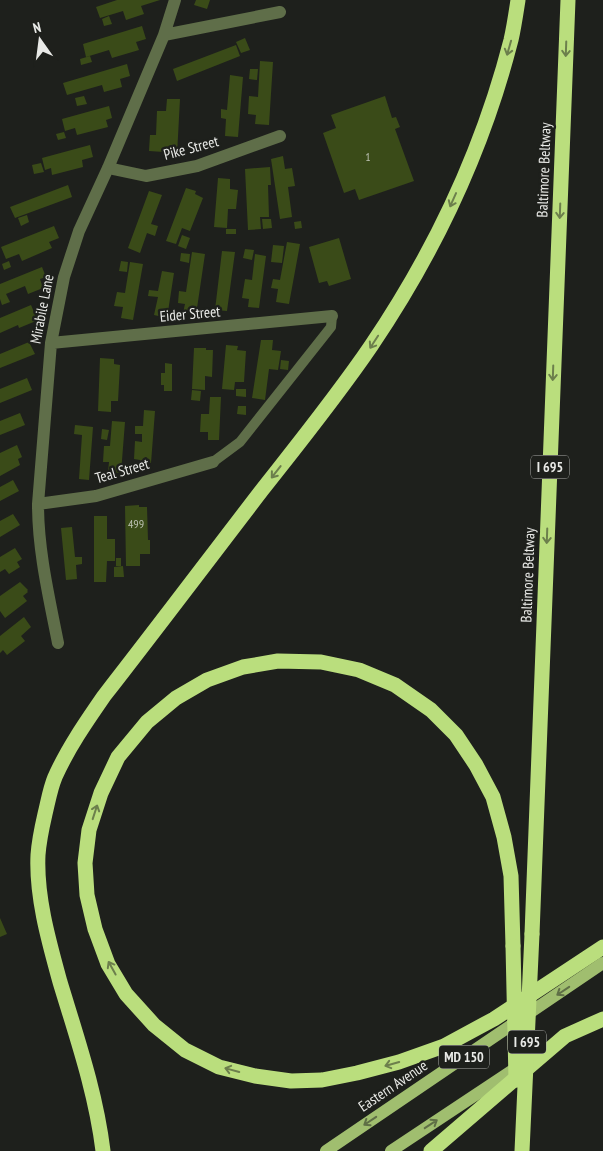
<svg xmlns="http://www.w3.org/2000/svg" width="603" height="1151" font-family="'PT Sans Narrow',sans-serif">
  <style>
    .building { fill: #3a4b18 }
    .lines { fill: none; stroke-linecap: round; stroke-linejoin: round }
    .service { stroke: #5f6e49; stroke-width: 10 }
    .minor { stroke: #5f6e49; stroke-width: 12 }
    .primary { stroke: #a0be6f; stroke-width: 12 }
    .motorway { stroke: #bade7d; stroke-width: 15 }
    .motorway-bridge { stroke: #bade7d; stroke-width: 15 }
    .oneway { stroke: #6c7f4c }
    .oneway2 { stroke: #5f6f46 }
    .labels { text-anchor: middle; stroke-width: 5; stroke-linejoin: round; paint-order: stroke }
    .number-label { font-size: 12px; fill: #bdc2b3 }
    .shield { fill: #1e201c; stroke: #acadaa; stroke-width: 1 }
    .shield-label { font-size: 14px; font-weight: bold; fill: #e9eae7 }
    .street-label { font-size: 15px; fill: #e9eae7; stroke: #1e201c }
  </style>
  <rect width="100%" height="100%" fill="#1e201c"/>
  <path class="building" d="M117,0H160L141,6L144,14L126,20L123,11L100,18L96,7Z
    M196,0H210L207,9L194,5Z
    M109,16L112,24L104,26L102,19Z
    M142,26L146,39L136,42L139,50L112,58L109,50L86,57L83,44Z
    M245,38L250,50L241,53L236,42Z
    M236,45L240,56L177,81L173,69Z
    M90,56L92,62L81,65L80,59Z
    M260,61L273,62L269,125L255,124L256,115L248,114L249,96L258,97Z
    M127,64L130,76L120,79L122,87L104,92L102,85L67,95L63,83Z
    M250,69H258L257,80L249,79Z
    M230,75L243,77L238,137L225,136L226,119L221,118V109L227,110Z
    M84,96L87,104L77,106L75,98Z
    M385,96L392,118L396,117L400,127L395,129L414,181L359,200L355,189L344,193L323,133L336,128L331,115Z
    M167,99H180L177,155H164V152L149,151L150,135H156L157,111H166Z
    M109,106L112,118L106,120L108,127L77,135L75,128L65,131L62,119Z
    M64,132L66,138L58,140L56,134Z
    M90,145L93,157L82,160L83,167L52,175L51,168L45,170L42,158Z
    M283,156L285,169L292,168L295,186L288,187L292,217L280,219L271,159Z
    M41,163L44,172L34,174L32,165Z
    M270,167L271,185H268L269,217H260L261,229L248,230L245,169Z
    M218,178L230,179V189L238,190L236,209H228L227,228L214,227Z
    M68,185L72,197L15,218L10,207Z
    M186,188L196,191L195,194L203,198L190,231L182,228L176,244L166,241Z
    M149,191L162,195L151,224L158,226L155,236L147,233L140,253L128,248Z
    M27,215L29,222L21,226L18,218Z
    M262,219H271L272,228L263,229Z
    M301,221L302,228L295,229L294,222Z
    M54,226L59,238L49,242L52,248L22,261L19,254L6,259L1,247Z
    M226,229H236V234H226Z
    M182,235L190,238L186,249L178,246Z
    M339,238L351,279L329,286L327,281L319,283L309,247Z
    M287,242L300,244L289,304L276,302L278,289L271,288L273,279L280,280Z
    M273,245L284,246L282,263L271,262Z
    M245,249L254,250L252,260L243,258Z
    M222,251L235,252L227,311L215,310Z
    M192,252L205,254L196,315L183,313L185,304L178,303L179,291L186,292Z
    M181,253L190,254L189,263L180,261Z
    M255,254L266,256L259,308L248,307L249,299L242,298L245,279L252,280Z
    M9,261L11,267L4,270L2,264Z
    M121,261L128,262L127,272L119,271Z
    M130,262L143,264L133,320L121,318L123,307L114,306L117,292L125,293Z
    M42,267L46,277L40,279L43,288L28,294L25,286L6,294L10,302L2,305L0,299V284Z
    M162,271L174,273L167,318L154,315L158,297L148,296L149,290L158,291Z
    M31,305L36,317L34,318L36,321L19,328L18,325L0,333V318Z
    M261,340H273L272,350L281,351L278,370L269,369L265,400L252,398Z
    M29,342L35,354L0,368V354Z
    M226,345L238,346L237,350L246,351L244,382H235L234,390L222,389Z
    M194,348H206V350H213L212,377L205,376V390L192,389Z
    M100,358L114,359V364L120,365L118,401H111V412L98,411Z
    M281,360L289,361L288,370L280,369Z
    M165,363L172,364V391H164V385H161V373H165Z
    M27,378L32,390L0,403V389Z
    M236,389H246V397L236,396Z
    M192,390L201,391L200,401L191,400Z
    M210,397H221L219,440H208V432H200L201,414H209Z
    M238,406H246V415L237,414Z
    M144,410L155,411L151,463L140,462V460L134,459L135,441L142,442V434H135V426H143Z
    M20,413L25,425L0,435V421Z
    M112,421L125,422L121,473L108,472L109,462H103L104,446H110Z
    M75,425L93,427L89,480L79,479L82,435L74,434Z
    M102,429L109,430L107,440L101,439Z
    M17,445L22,457L18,459L20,465L0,476V453Z
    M13,480L19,491L0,501V487Z
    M139,505V507H147L148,540H150V554H140V566H126L125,506Z
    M13,514L20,525L0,537V521Z
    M94,516H107V539H115V561H107L106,582H94Z
    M72,527L75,557H82V564L76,565L77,579L66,580L61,528Z
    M15,548L22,559L17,562L20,567L9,574L5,569L0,572V557Z
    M116,558H121V566H116Z
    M123,566L124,577H114V567Z
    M20,582L28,590L27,591L28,592L23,596L27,601L5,618L0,611V596Z
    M24,617L31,627L21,636L25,641L7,655L3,650L0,653V636Z
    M0,918L7,934L0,937Z"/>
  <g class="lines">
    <path class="service" d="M213,462L240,442L331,327L332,316"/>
    <path class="minor" d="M164,35L280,12
      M108,168L146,176L197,166L280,136
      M51,343L332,316
      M38,504L96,496L213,462
      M58,643C49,597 38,551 38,504L51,343L64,277L79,231L108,168L164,35L175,0"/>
    <path class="primary" d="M326,1151L603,963
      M391,1151L522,1064"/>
    <path class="motorway" d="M532,934L568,0
      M513,946L511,876L504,837L493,797L476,765L456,735L431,710L395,685L359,670L321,662L278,661L243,667L207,680L176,698L147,722L118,757L101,793L89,830L85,863L87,895L95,929L108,964L126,994L154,1025L185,1050L219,1067L255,1076L291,1081L322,1080L357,1073L399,1062L444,1046L494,1019L603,947
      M103,1151C96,1093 77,1038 60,982C49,942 36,897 38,855C39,841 42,827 45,814C48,802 50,789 55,777C68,748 86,722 104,696C157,628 209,559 262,490C299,443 337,396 371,346C434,253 483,149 511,40C514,27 516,13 518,0
      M431,1151L565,1036L603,1019"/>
    <path class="motorway-bridge" d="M513,946L516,1080
      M522,1151L532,934"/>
  </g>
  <defs><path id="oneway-shaft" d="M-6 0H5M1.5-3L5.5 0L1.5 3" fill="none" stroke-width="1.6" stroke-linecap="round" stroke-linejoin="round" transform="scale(1.25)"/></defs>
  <g class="oneway">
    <use href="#oneway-shaft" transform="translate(509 48) rotate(106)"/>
    <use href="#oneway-shaft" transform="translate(566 49) rotate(92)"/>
    <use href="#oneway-shaft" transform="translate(453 200) rotate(114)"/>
    <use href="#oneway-shaft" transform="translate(560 211) rotate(92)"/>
    <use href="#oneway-shaft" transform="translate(374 342) rotate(123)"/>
    <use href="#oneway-shaft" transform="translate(553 373) rotate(92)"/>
    <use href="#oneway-shaft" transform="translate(276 472) rotate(128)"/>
    <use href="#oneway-shaft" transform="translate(547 536) rotate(92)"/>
    <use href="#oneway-shaft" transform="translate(95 812) rotate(-72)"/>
    <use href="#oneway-shaft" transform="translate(112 968) rotate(-119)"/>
    <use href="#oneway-shaft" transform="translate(392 1064) rotate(164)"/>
    <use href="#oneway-shaft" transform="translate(232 1070) rotate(-165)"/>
  </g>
  <g class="oneway2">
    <use href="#oneway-shaft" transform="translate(563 991) rotate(146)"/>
    <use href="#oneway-shaft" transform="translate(370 1121) rotate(146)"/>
    <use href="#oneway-shaft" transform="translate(431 1124) rotate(-33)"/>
  </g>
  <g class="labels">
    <g class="number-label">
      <text x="368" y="161">1</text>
      <text x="136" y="528">499</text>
    </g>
    <g class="shield">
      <rect x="531" y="455.5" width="38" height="23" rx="4"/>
      <rect x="508" y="1030.5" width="38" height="23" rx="4"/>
      <rect x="439" y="1045.5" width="50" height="23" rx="4"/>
    </g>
    <g class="shield-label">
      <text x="550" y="472">I 695</text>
      <text x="527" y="1047">I 695</text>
      <text x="464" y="1062">MD 150</text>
    </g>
    <g class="street-label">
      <text transform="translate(191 148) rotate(-15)" y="5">Pike Street</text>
      <text transform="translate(544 170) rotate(-88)" y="5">Baltimore Beltway</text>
      <text transform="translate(42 309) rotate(-79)" y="5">Mirabile Lane</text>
      <text transform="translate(190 314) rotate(-5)" y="5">Eider Street</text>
      <text transform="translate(122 471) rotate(-16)" y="5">Teal Street</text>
      <text transform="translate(528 575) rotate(-88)" y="5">Baltimore Beltway</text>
      <text transform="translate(393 1086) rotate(-34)" y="5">Eastern Avenue</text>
    </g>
  </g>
  <g transform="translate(40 40) rotate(346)" stroke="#1e201c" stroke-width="4" paint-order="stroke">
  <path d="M0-4L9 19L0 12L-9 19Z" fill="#e9eae7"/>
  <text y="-8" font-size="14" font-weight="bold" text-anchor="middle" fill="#e9eae7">N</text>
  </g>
</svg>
